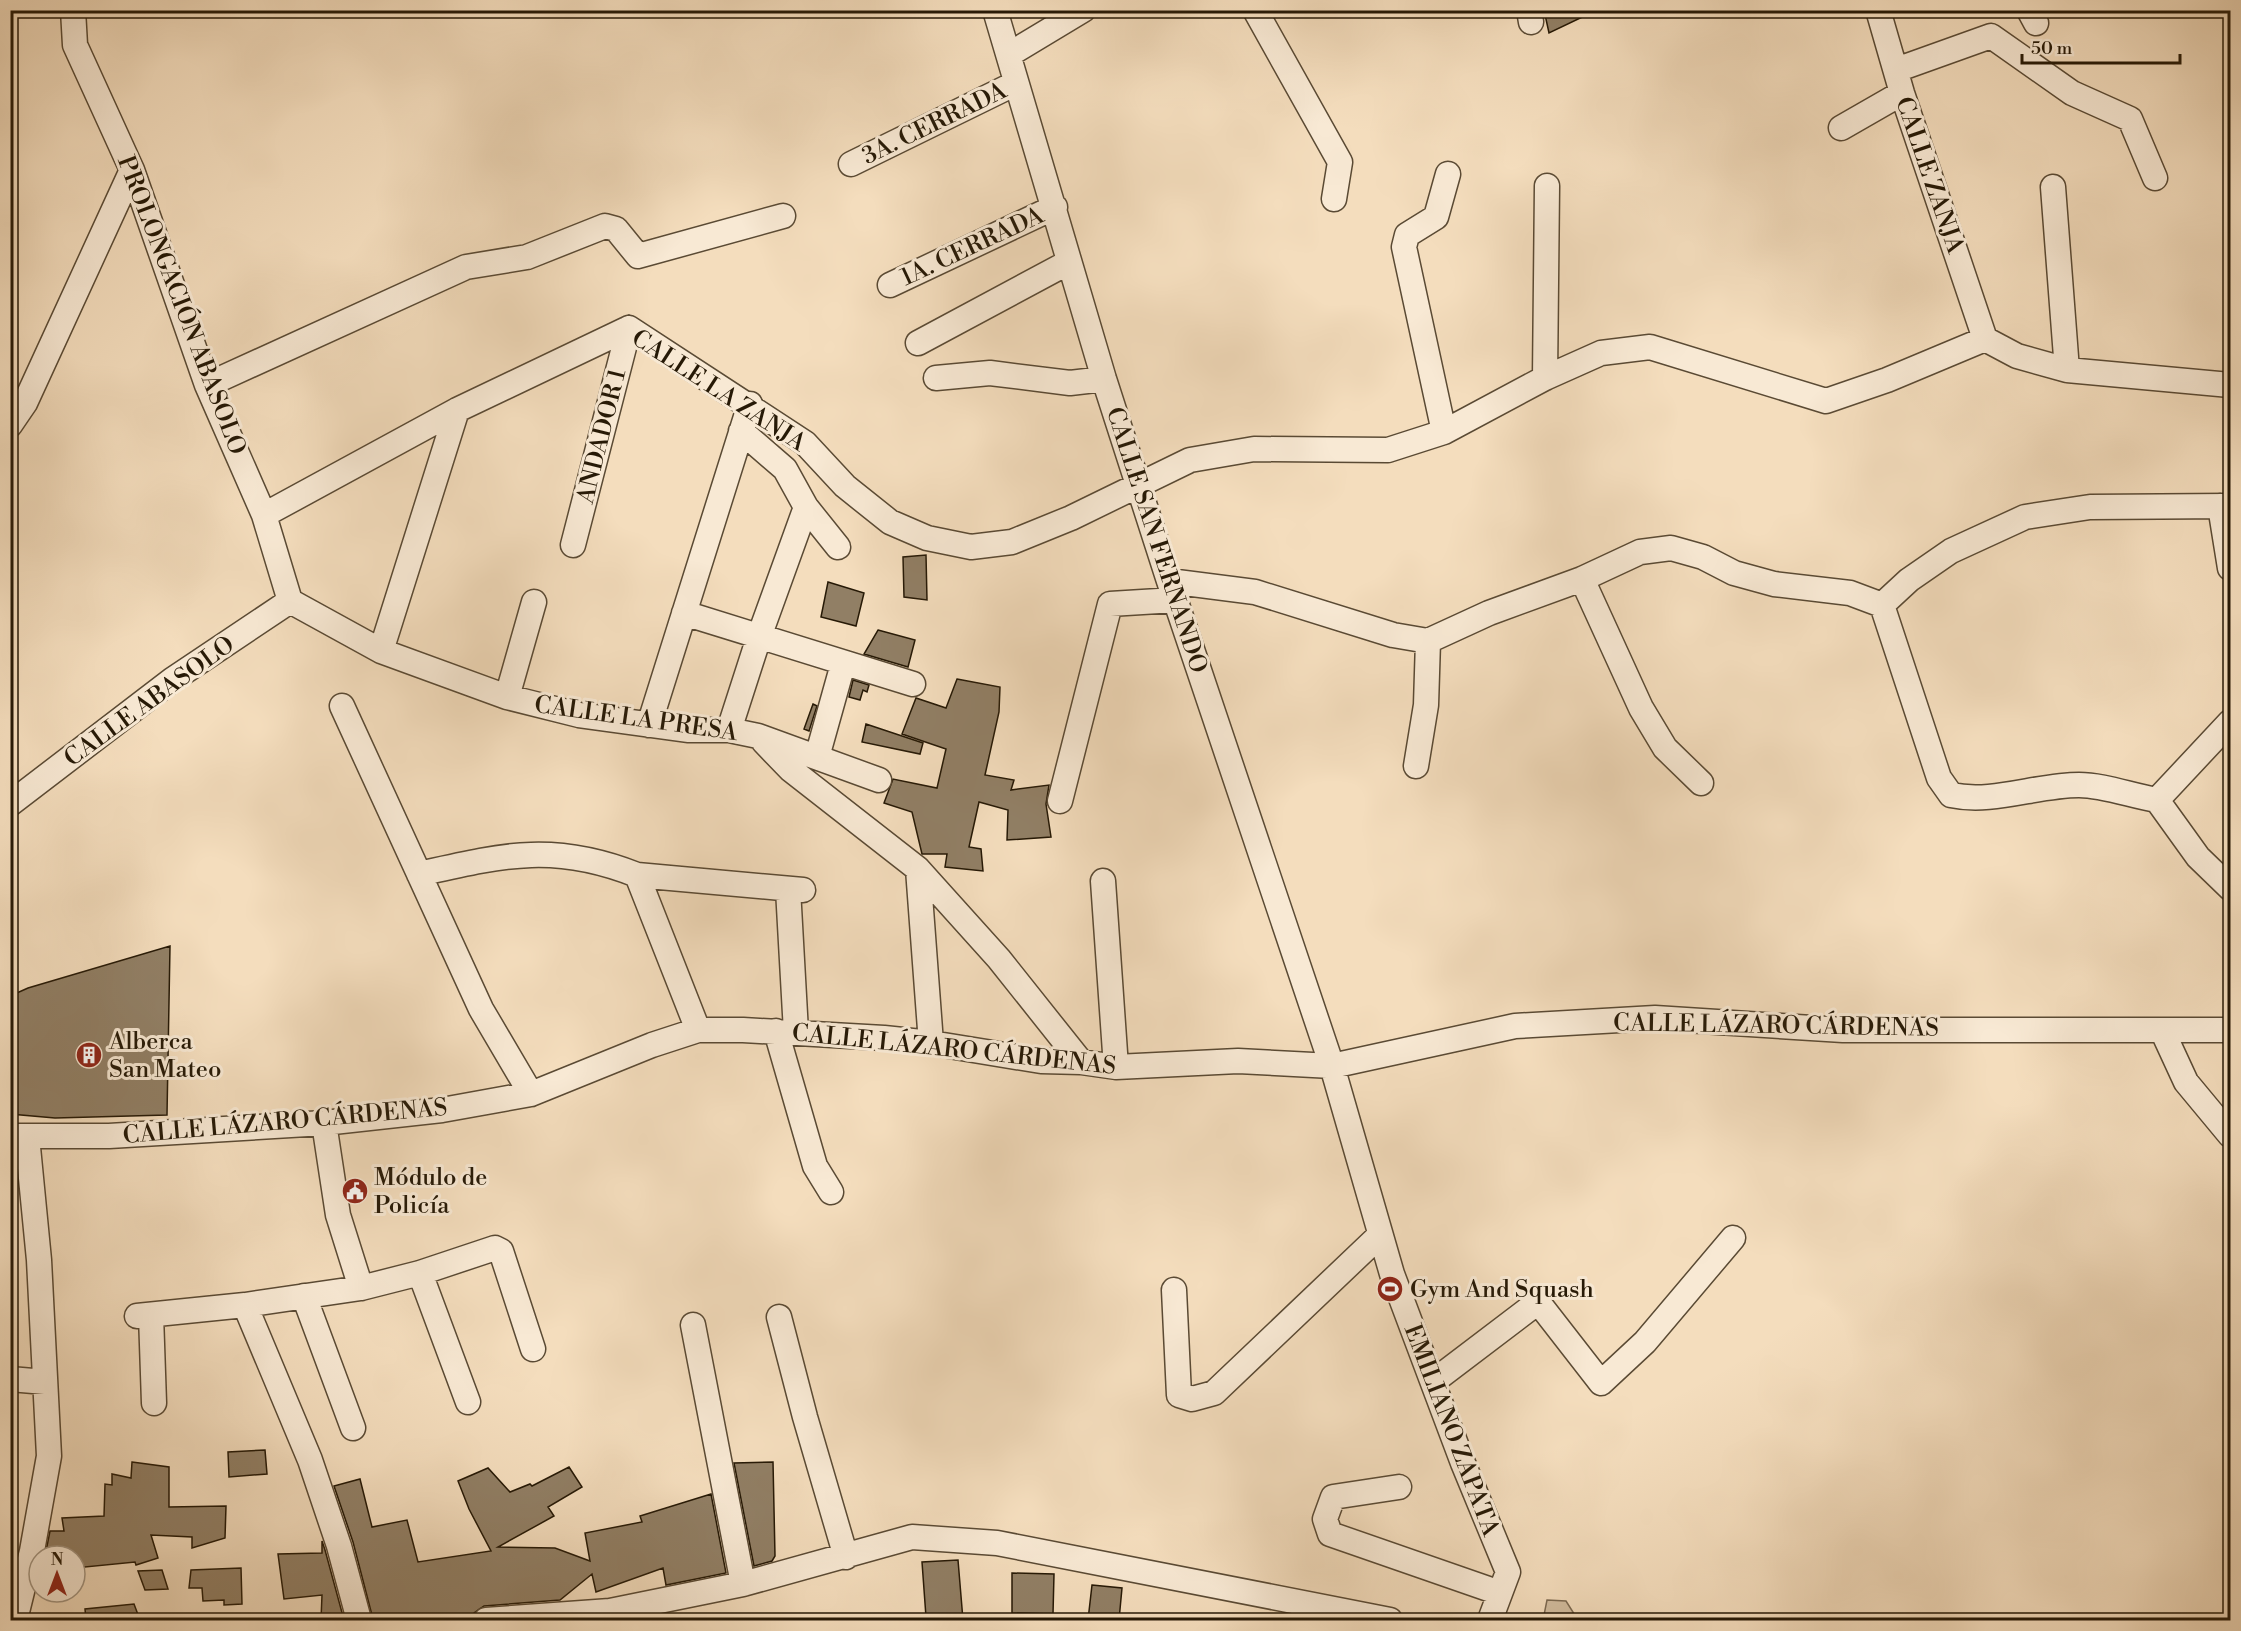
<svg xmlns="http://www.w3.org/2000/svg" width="2241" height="1631" font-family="'Libre Bodoni',serif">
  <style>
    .green { fill: #d1bc9e; stroke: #7c6a52; stroke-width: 1.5 }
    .building { fill: #917f65; stroke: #261906; stroke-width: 1.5 }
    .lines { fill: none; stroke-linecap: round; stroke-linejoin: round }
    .minor-casing { stroke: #5a4a34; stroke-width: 27 }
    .minor { stroke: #f8e9d4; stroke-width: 24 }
    .labels { text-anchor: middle; stroke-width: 6; stroke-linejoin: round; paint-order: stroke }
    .street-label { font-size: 24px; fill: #261906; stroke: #f8e9d4 }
    .poi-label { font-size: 24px; fill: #261906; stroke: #f8e9d4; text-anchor: start }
  </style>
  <rect width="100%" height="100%" fill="#f4ddbd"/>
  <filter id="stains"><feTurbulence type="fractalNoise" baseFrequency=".00333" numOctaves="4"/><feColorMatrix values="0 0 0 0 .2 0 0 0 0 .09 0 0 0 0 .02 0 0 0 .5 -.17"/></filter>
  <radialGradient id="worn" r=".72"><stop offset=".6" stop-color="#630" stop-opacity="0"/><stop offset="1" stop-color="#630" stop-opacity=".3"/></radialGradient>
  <path class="green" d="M1547,1600L1566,1601L1578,1620H1543Z"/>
  <path class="building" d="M1544,10H1597L1549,33Z
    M926,555L927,600L904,597L903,557Z
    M828,582L864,593L856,626L821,617Z
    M878,630L915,640L908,667L864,654Z
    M957,679L1000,687L999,712L985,775L1014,780L1011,790L1049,785L1046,804L1051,837L1007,840L1008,810L979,802L969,847L981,849L983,871L945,867L947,854H922L912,812L884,803L893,779L937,788L946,749L902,734L916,698L946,708Z
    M853,680L869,685L867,692L863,690L860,700L849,697Z
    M813,704L817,706L809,731L804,729Z
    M866,724L923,743L920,754L862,742Z
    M170,946L167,1115L55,1118L10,1114V996L28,988Z
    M265,1450L267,1474L229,1477L228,1452Z
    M132,1462L169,1467V1507L226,1506L225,1538L192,1548V1537L151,1535L158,1558L136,1565L135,1562L75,1568V1556H45L50,1531H64L62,1518L104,1516L105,1484L112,1485V1474L131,1478Z
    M773,1462L775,1556L772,1561L754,1566L734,1463Z
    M569,1467L582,1487L548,1507L554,1516L498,1547L555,1548L590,1561L585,1533L642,1522L640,1516L711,1494L726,1573L666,1585L663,1568L596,1592L592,1574L560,1600L484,1606L474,1613L472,1620H464V1615L435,1618L380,1616L381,1620L373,1619L353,1542L334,1486L360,1479L372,1527L407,1520L418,1562L491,1551L469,1509L458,1481L488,1468L510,1492L530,1484L532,1486Z
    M322,1541L325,1550L344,1620H321L322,1595L284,1599L278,1554L322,1553Z
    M958,1560L963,1620H947V1615L926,1617L922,1562Z
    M241,1568L242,1604L224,1605V1600L203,1601L202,1588H189L191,1570Z
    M162,1570L168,1589L145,1590L138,1571Z
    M1012,1573L1054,1574L1053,1614L1012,1613Z
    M1092,1585L1122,1588L1119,1620H1088Z
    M134,1604L140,1620H86L85,1609Z"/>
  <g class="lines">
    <defs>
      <path id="minor" d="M73,10L75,45L132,170L207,385L264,515L290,601
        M995,10L1104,379L1169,581L1332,1066L1392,1274L1463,1463L1508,1572L1490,1620
        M1255,10L1340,162L1334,199
        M1529,10L1531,22
        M1878,10L1902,93L1985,339
        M2029,10L2036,23
        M1010,54L1083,10
        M1896,70L1991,36L2072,93L2130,119L2155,178
        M1841,128L1902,93
        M851,164L1016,83
        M2053,187L2067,370
        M890,285L1055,207
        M629,328L805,443L845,486L890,522L927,538L971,547L1012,542L1071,518L1190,460L1254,449L1388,450L1444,432L1545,378L1601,353L1650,347L1826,401L1887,380L1985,339L2017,356L2067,370L2230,385
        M918,343L1069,262
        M936,378L990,373L1070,383L1104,379
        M1545,378L1547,186
        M207,385L466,267L527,257L605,226L616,229L638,256L783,216
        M10,425L25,403L132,170
        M741,431L785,469L806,507L838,547
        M1444,432L1404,247L1407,235L1436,217L1448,174
        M2220,506L2230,568
        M264,515L457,410L629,328
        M573,545L629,328
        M1582,579L1641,708L1665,748L1701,783
        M1169,581L1255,592L1393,635L1428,641L1489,613L1582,579L1640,552L1671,548L1703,557L1734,573L1774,584L1850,593L1882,605L1909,580L1951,551L2025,517L2090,507L2230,506
        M290,601L381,651L507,697L579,715L689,730H729L758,736L879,780
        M1882,605L1939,778L1951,795C1993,804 2036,785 2079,785C2104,785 2132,796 2157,800L2230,722
        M684,613L913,684
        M381,651L457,410
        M507,697L534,602
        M342,706L481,1009L531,1094
        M649,725L750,404
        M729,730L759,637L806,507
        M764,742L790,769L918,869L999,959L1081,1062
        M817,757L843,664
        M1416,766L1426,705L1428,641
        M2157,800L2198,857L2230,888
        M1060,801L1110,604L1175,600
        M10,804L172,680L290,601
        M918,869L931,1043
        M419,874C503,855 554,842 637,875L698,1030
        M637,875L803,890
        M1103,881L1116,1067
        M788,889L796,1032
        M2162,1030L2186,1082L2230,1135
        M776,1031L815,1166L831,1192
        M324,1123L338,1215L361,1288
        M10,1136H109L324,1123L442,1110L531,1094L652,1045L698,1030H743L884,1038L931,1043L1041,1061L1081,1062L1116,1067L1238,1061L1332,1066L1515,1026L1655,1018L1843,1030H2230
        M420,1273L468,1402
        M1174,1290L1179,1395L1192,1399L1214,1393L1380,1235
        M304,1296L353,1428
        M245,1305L310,1460L339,1546L359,1620
        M151,1315L154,1403
        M137,1316L245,1305L361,1288L420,1273L495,1248L501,1251L533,1349
        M779,1317L805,1417L846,1557
        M693,1325L743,1584
        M10,1379L45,1382
        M1434,1381L1538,1302L1601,1383L1645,1342L1733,1238
        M1399,1487L1333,1497L1325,1519L1330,1534L1500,1593
        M15,1620L32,1551L49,1456L39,1260L27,1137
        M486,1620L610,1611L743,1584L912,1537L997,1543L1390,1620"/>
    </defs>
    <use href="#minor" class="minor-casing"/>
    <use href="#minor" class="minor"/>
  </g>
  <defs>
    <symbol id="building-disc" viewBox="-11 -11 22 22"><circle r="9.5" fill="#8f2418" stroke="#f8e9d4"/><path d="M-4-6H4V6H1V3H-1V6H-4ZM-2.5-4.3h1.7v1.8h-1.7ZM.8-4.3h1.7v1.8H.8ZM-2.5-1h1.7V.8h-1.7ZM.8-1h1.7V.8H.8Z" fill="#fff"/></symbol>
    <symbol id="civic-disc" viewBox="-11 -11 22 22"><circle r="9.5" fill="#8f2418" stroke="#f8e9d4"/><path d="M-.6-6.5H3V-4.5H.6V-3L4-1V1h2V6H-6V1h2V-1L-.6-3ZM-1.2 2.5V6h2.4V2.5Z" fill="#fff"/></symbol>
    <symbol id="stadium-disc" viewBox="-11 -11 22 22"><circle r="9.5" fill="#8f2418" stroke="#f8e9d4"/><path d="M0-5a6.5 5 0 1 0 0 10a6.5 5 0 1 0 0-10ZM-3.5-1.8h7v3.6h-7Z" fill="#fff"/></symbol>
  </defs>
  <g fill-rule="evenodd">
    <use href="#building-disc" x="74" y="1040" width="30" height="30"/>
    <use href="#civic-disc" x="340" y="1176" width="30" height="30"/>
    <use href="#stadium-disc" x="1375" y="1274" width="30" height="30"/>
  </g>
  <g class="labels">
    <g class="street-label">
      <text transform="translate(934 123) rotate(-26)" y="8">3A. CERRADA</text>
      <text transform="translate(1930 175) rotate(71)" y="8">CALLE ZANJA</text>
      <text transform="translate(972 246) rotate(-25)" y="8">1A. CERRADA</text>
      <text transform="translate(182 305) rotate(69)" y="8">PROLONGACIÓN ABASOLO</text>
      <text transform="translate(719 390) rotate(33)" y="8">CALLE LA ZANJA</text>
      <text transform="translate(601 436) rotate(-76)" y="8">ANDADOR 1</text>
      <text transform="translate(1157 540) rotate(72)" y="8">CALLE SAN FERNANDO</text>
      <text transform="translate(149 701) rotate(-36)" y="8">CALLE ABASOLO</text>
      <text transform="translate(636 718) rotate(8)" y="8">CALLE LA PRESA</text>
      <text transform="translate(1776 1025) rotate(1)" y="8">CALLE LÁZARO CÁRDENAS</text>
      <text transform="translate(954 1049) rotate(6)" y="8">CALLE LÁZARO CÁRDENAS</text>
      <text transform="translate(285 1121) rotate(-5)" y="8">CALLE LÁZARO CÁRDENAS</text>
      <text transform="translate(1452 1430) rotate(69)" y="8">EMILIANO ZAPATA</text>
    </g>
    <g class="poi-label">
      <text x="109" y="1049">Alberca<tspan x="109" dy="28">San Mateo</tspan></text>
      <text x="374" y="1185">Módulo de<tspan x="374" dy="28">Policía</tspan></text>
      <text x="1410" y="1297">Gym And Squash</text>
    </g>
  </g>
  <rect width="2241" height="1631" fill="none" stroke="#f4ddbd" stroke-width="36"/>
  <rect x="12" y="12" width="2217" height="1607" fill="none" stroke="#261906" stroke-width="3"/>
  <rect x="18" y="18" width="2205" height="1595" fill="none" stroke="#261906" stroke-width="1.5"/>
  <g transform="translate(57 1574)"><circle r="28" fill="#f8e9d4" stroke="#a49682" stroke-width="1.5"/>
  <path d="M0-4.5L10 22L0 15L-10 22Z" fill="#8f2418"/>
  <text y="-9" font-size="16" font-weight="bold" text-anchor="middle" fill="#261906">N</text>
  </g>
  <path d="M2022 54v9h158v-9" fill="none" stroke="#261906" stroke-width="3"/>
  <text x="2031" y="54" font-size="18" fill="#261906" stroke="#f8e9d4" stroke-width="4.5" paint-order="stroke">50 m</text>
  <rect width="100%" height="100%" filter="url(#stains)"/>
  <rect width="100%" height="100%" fill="url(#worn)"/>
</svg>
